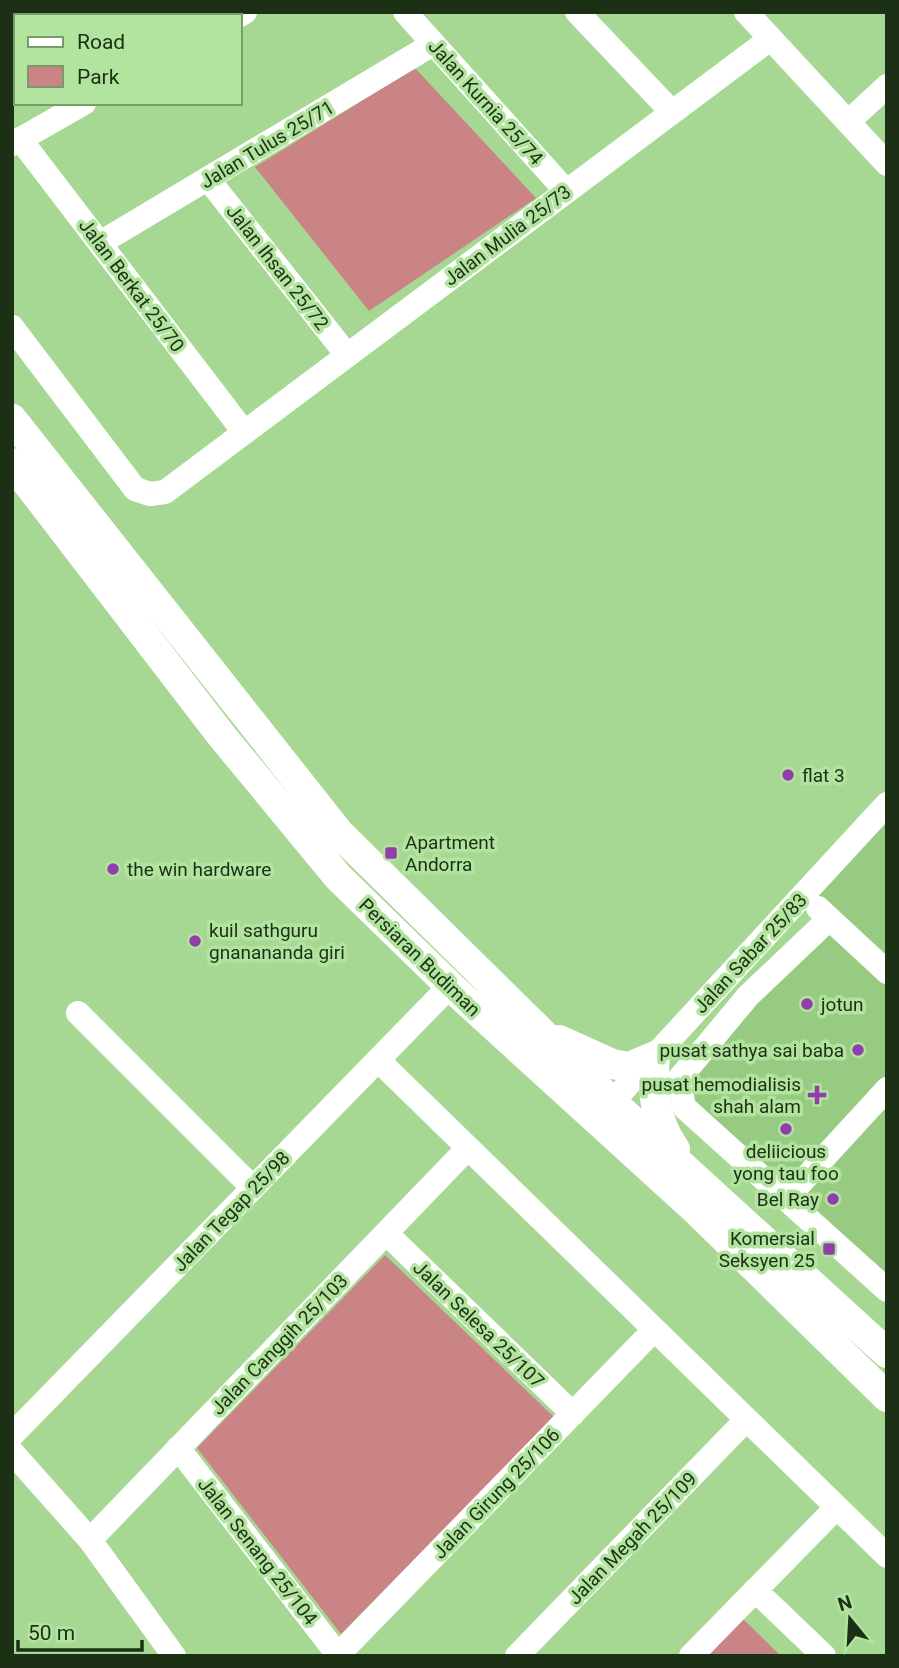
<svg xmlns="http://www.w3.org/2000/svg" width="899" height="1668" font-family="Roboto,sans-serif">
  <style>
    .built { fill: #96cb81 }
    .green { fill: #ca8486 }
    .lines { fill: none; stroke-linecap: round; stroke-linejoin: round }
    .minor { stroke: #fff; stroke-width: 24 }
    .major { stroke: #fff; stroke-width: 30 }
    .poi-dot { fill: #913eac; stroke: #b2e49f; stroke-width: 2.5 }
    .labels { text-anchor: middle; stroke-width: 7; stroke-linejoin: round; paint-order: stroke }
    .street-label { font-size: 19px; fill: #1c3015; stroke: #b2e49f }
    .poi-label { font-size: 19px; fill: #1c3015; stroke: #b2e49f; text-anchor: start }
  </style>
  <rect width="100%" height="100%" fill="#a6d793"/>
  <path class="built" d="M887,814V1282L690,1103L686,1082L754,1000L839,921L814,895Z"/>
  <path class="green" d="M415,68L536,198L369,311L255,167Z
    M385,1255L554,1417L341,1634L197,1448Z
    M743,1619L781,1656H708Z"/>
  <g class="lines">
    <path class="minor" d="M405,12L566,191
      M577,12L672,112
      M746,12L887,164
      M23,16L29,12
      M89,16L95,12
      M238,16L245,12
      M12,63L16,60
      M848,122L887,86
      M20,139L244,432
      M12,144L84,103
      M208,179L347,355
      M100,243L433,44
      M12,327L135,489L150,494L165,492L770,39
      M818,908L887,972
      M829,919L748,996L679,1079L684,1107L887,1290
      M78,1013L253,1188
      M378,1060L887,1556
      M612,1102L887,804
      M786,1199L887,1089
      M386,1233L573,1414
      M12,1435L450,986
      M178,1448L338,1655
      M12,1452L90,1540L174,1656
      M90,1540L468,1148
      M755,1590L824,1656
      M337,1656L654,1330
      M517,1656L746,1420
      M691,1656L836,1508"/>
    <path class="major" d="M12,419L339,833L612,1102L887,1353
      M12,463L221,735L338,877L450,986L698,1212L887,1397
      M559,1040L612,1064L629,1067L655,1056C652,1091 654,1119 675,1149"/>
  </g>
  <g class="poi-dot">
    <circle cx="788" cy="775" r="7"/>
    <rect x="384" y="846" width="14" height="14" rx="3.5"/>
    <circle cx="113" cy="869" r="7"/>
    <circle cx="195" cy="941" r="7"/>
    <circle cx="807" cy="1004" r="7"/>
    <circle cx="858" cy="1050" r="7"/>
    <path d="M813.5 1084.5h7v7h7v7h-7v7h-7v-7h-7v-7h7z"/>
    <circle cx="786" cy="1129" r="7"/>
    <circle cx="833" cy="1199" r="7"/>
    <rect x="822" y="1242" width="14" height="14" rx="3.5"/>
  </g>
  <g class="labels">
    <g class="street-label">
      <text transform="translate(486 102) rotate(48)" y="7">Jalan Kurnia 25/74</text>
      <text transform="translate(267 144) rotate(-31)" y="7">Jalan Tulus 25/71</text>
      <text transform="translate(507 235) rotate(-37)" y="7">Jalan Mulia 25/73</text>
      <text transform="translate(278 267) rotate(52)" y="7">Jalan Ihsan 25/72</text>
      <text transform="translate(132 285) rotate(53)" y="7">Jalan Berkat 25/70</text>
      <text transform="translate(750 953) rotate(-47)" y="7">Jalan Sabar 25/83</text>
      <text transform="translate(420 957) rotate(44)" y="7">Persiaran Budiman</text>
      <text transform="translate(231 1211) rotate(-46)" y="7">Jalan Tegap 25/98</text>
      <text transform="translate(479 1324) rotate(44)" y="7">Jalan Selesa 25/107</text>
      <text transform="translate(279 1344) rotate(-46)" y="7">Jalan Canggih 25/103</text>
      <text transform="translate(496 1493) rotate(-46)" y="7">Jalan Girung 25/106</text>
      <text transform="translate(632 1538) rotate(-46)" y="7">Jalan Megah 25/109</text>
      <text transform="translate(258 1551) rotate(52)" y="7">Jalan Senang 25/104</text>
    </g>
    <g class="poi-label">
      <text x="802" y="782">flat 3</text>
      <text x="405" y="849">Apartment<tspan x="405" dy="22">Andorra</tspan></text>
      <text x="127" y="876">the win hardware</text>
      <text x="209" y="937">kuil sathguru<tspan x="209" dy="22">gnanananda giri</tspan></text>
      <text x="821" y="1011">jotun</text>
      <text x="844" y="1057" text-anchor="end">pusat sathya sai baba</text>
      <text x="801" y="1091" text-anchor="end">pusat hemodialisis<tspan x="801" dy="22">shah alam</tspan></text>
      <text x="786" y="1158" text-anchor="middle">deliicious<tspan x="786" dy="22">yong tau foo</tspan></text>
      <text x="819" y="1206" text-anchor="end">Bel Ray</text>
      <text x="815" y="1245" text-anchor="end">Komersial<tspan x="815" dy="22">Seksyen 25</tspan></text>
    </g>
  </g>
  <rect width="899" height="1668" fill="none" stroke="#1c3015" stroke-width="28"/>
  <rect x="14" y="14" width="228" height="91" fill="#b2e49f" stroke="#769c68" stroke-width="2"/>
  <rect x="28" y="37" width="35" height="10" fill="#ffffff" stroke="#769c68" stroke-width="2"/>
  <text x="77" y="49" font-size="21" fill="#1c3015">Road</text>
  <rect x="28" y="66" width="35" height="21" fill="#ca8486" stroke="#769c68" stroke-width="2"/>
  <text x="77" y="84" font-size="21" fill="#1c3015">Park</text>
  <g transform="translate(850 1619) rotate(342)" stroke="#b2e49f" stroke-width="5" paint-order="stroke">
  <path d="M0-5L12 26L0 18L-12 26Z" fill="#1c3015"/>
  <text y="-10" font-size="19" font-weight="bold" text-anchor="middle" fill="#1c3015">N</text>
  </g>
  <path d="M18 1640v10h124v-10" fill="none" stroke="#1c3015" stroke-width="3.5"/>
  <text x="28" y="1640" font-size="21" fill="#1c3015" stroke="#b2e49f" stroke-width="5" paint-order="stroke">50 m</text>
</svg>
